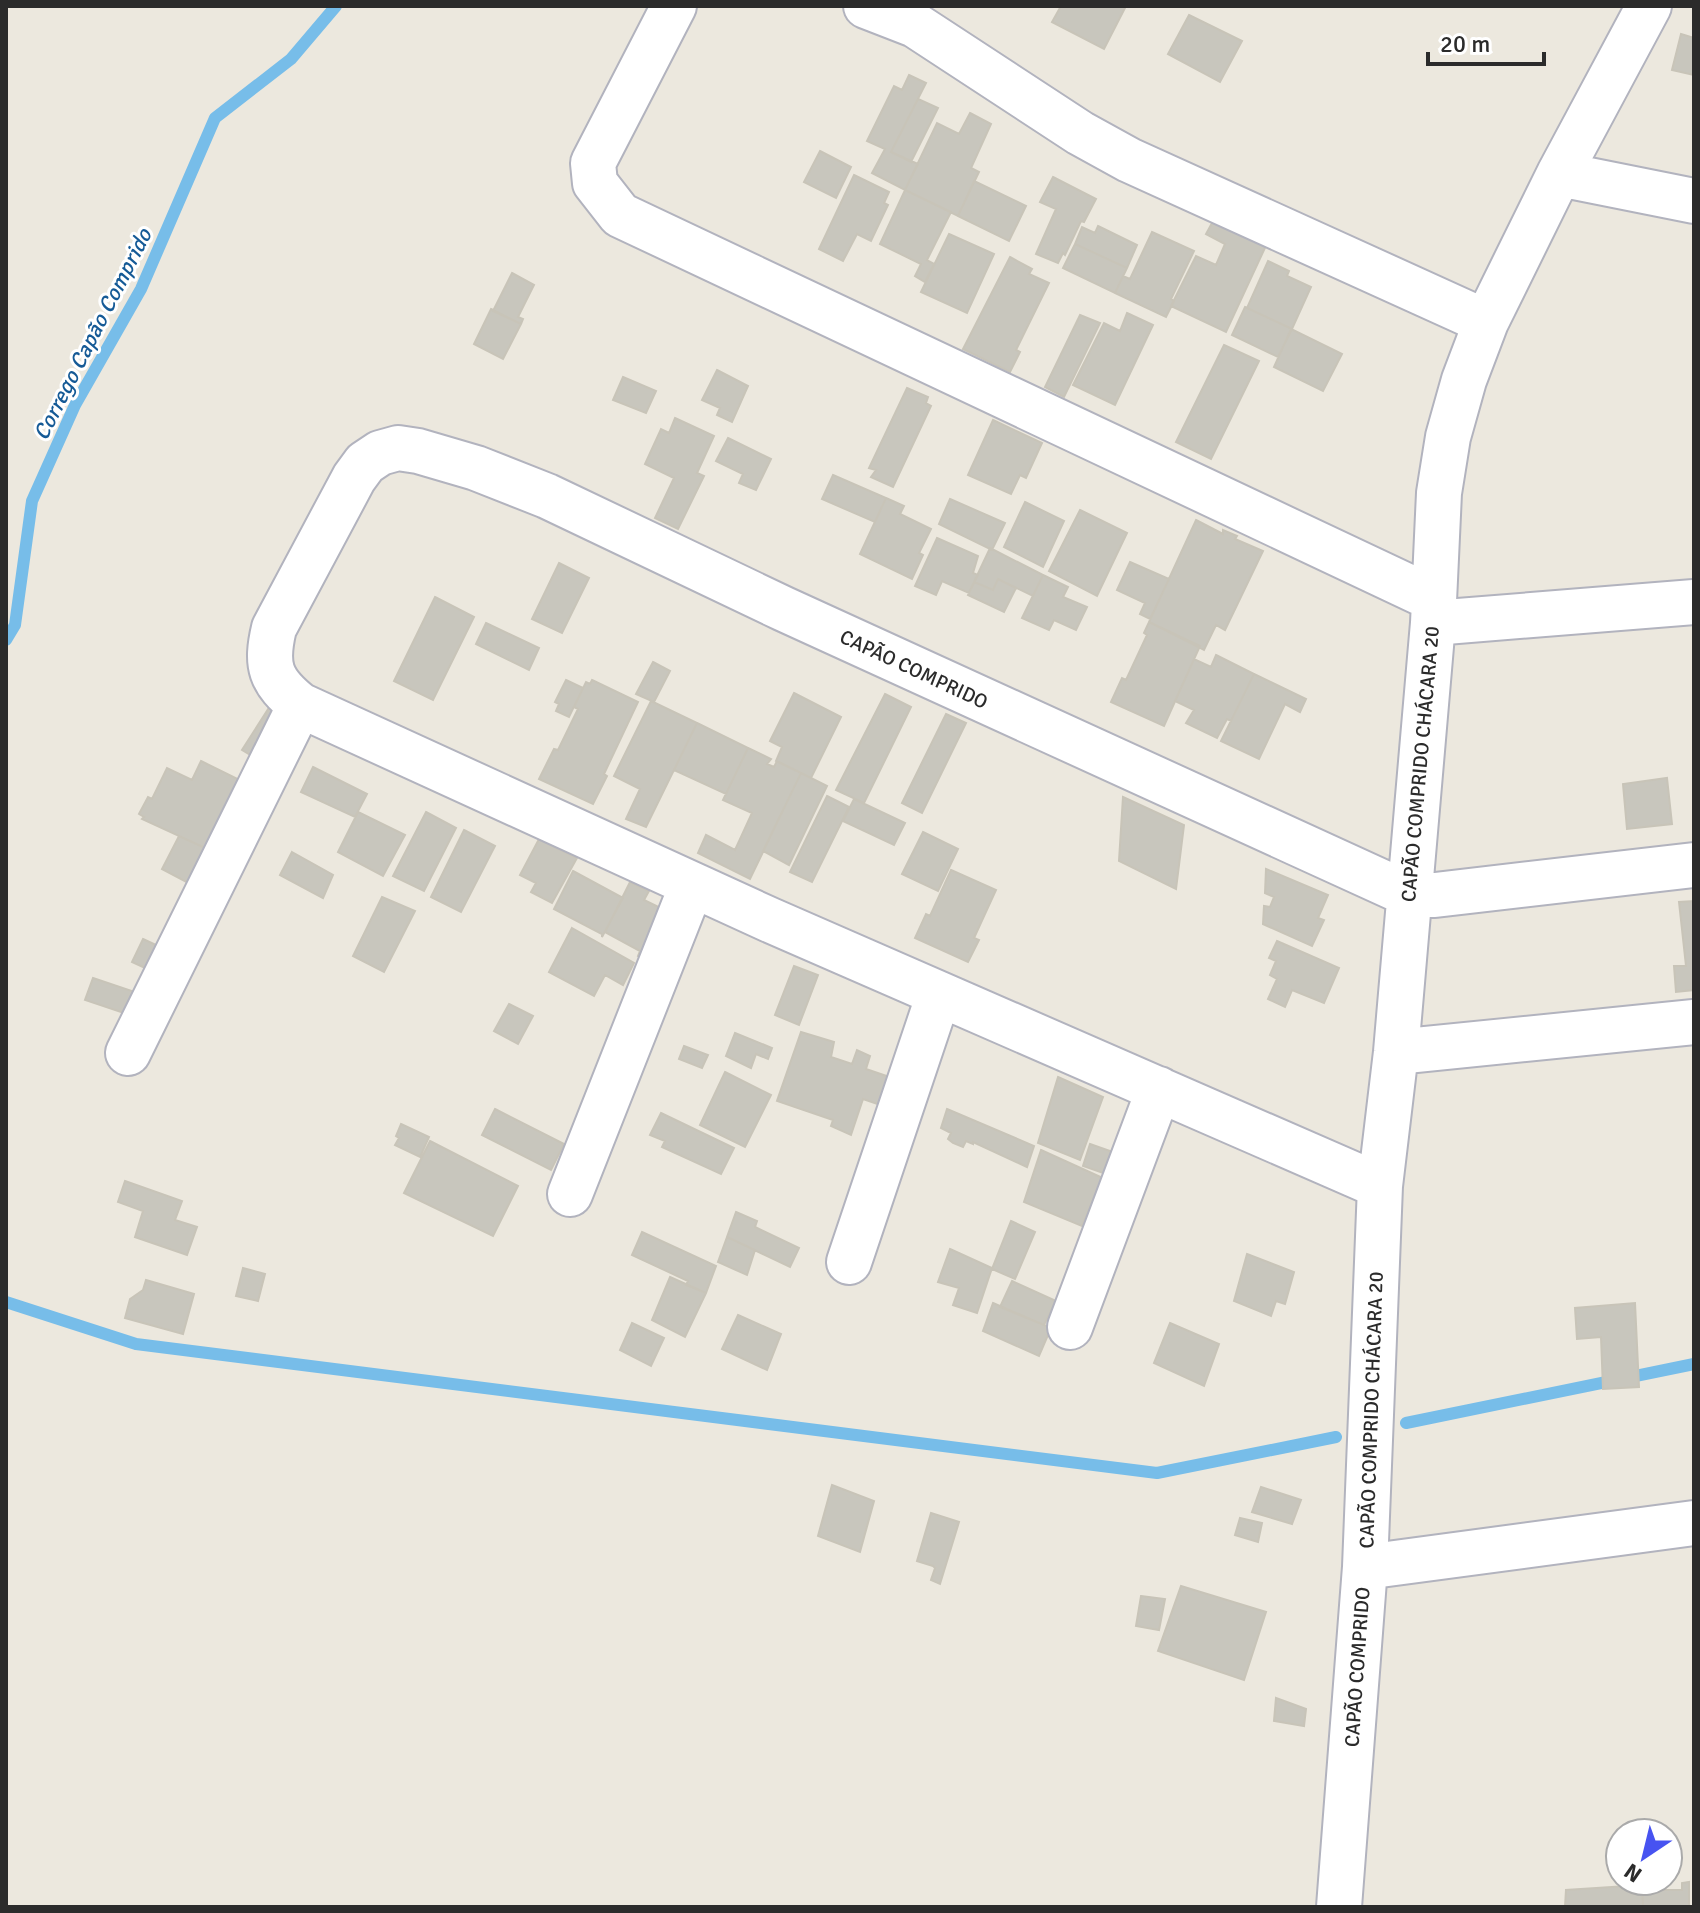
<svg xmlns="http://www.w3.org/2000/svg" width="1700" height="1913" font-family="Signika,sans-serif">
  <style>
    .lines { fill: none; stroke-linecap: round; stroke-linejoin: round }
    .stream { stroke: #77bde9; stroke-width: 12 }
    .building { fill: #c8c6bd; stroke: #c8c4b8; stroke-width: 2 }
    .minor-casing { stroke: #b2b3be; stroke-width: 48 }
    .minor { stroke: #fff; stroke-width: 44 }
    .labels { text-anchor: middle; stroke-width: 6; stroke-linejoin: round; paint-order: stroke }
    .street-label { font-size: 20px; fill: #2b2b2b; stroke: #fff }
    .water-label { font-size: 22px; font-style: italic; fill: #155a96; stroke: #fff }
  </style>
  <rect width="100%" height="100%" fill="#ece8de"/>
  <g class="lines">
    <path class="stream" d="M6,640L15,625L32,501L75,405L141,289L215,118L291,59L336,6
      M6,1302L136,1344L1157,1473L1336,1437
      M1406,1423L1694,1364"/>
  </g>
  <path class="building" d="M1061,6H1126L1104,49L1052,22Z
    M1189,15L1242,41L1220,82L1168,54Z
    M1681,34L1694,38V75L1672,70Z
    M909,75L926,83L891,152L918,164L905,190L872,173L885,149L867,141L894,86L902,90Z
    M918,99L938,108L911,162L891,152Z
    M970,113L991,124L971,168L979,172L958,216L905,190L937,123L959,134Z
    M820,151L851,167L836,198L804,182Z
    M854,175L889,192L884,203L888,205L871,241L857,234L843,261L819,249Z
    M1053,177L1096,199L1084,222L1081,221L1065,255L1063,253L1058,263L1036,254L1056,209L1040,202Z
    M974,181L1026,206L1009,241L958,216Z
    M905,190L951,212L927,260L934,264L925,282L915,276L921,264L880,244Z
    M1218,212L1270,237L1226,332L1171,306L1196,256L1216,265L1225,244L1206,234Z
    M1098,226L1137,245L1127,268L1075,244L1082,227L1095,233Z
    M1152,232L1194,251L1171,299L1174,301L1166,317L1115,293L1123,276L1130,279Z
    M949,234L994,254L967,313L921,292Z
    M1075,244L1127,268L1115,293L1063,268Z
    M1010,257L1032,269L1029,274L1049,283L1016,350L1020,352L1010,372L963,349Z
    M1268,261L1289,271L1287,276L1311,287L1292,329L1247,308Z
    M512,273L534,285L518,317L523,319L521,324L493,311Z
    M1245,307L1292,329L1278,357L1232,335Z
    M491,309L521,324L503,359L474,344Z
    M1127,313L1153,325L1115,405L1073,385L1104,323L1120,331Z
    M1080,315L1100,323L1064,397L1045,387Z
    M1291,329L1342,354L1323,391L1274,367Z
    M1224,345L1259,361L1211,459L1176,442Z
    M717,370L748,386L732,422L717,415L720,408L702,400Z
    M623,377L656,391L646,413L613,400Z
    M907,388L928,397L926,403L931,406L893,487L871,477L876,470L869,468Z
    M675,418L714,436L697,473L704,476L678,529L655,518L674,478L645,464L661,429L669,433Z
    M993,420L1042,443L1026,478L1020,475L1011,494L968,475Z
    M728,438L771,459L756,490L739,483L743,474L716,461Z
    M833,475L886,498L875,522L822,499Z
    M886,498L904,506L900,514L931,529L919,553L923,555L912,579L860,554Z
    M950,499L1005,523L992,550L939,524Z
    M1025,502L1064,521L1043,567L1004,547Z
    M1080,510L1127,533L1097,596L1049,571Z
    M1196,520L1223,534V530L1237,536L1235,539L1263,551L1225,630L1216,625L1204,650L1149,622Z
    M937,538L978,556L973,573L978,575L969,593L942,581L936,595L915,586Z
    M990,548L1043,575L1033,596L998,579L993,590L974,582Z
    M1130,562L1169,579L1150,619L1140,614L1145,603L1117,590Z
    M559,563L589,578L562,633L532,619Z
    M1043,575L1068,587L1063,597L1087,607L1076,630L1054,620L1049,630L1022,618Z
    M998,579L1016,588L1004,612L968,595L974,582L993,590Z
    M435,597L474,617L433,700L394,681Z
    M1149,622L1200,646L1164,726L1111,702L1122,678L1126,680L1147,635L1144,633Z
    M486,623L539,648L529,670L476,644Z
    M1216,655L1254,674L1231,721L1227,719L1217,738L1186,723L1194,710L1175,701L1194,659L1211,667Z
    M653,662L670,671L654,702L636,694Z
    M1254,674L1306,699L1300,712L1285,704L1259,759L1221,741Z
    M566,680L583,688L569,717L556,711L559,704L555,702Z
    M592,680L638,702L604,774L607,776L593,804L539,779L554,749L558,750L578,709L574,707L586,682L590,684Z
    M794,693L841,717L811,778L776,761L782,747L770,741Z
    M885,694L911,707L864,803L836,790Z
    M651,701L697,723L646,827L626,819L640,789L614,776Z
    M270,706L299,723L267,765L242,750Z
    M946,714L966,723L922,813L902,803Z
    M697,723L748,748L726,794L674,770Z
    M748,748L771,759L767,764L774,767L777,761L801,773L750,879L698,853L706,835L735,850L752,813L723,800Z
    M201,761L262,791L229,859L142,819L144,817L139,814L148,797L152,799L167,768L192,780Z
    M313,767L367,794L355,817L301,792Z
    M801,773L827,786L789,865L763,851Z
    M1667,778L1672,824L1627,829L1623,784Z
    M827,796L849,807L812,882L790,872Z
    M1123,797L1184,825L1176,889L1119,861Z
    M854,799L905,823L894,845L843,821Z
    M358,812L405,835L383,876L338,852Z
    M426,812L456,828L424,891L393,876Z
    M464,830L495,846L461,912L431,897Z
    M923,832L958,849L938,891L902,874Z
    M179,836L229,859L211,895L162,869Z
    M539,839L577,858L552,903L531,892L536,883L520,875Z
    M292,852L333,875L323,898L280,875Z
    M1266,869L1328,895L1318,918L1324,920L1312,946L1263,924L1264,906L1270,907L1274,897L1265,893Z
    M951,870L996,890L974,938L979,940L968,962L915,938L926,914L930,916Z
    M573,871L623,898L602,937V934L554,909Z
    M630,882L649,891L644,900L679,917L658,967L638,956L640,951L605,932Z
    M382,897L415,911L384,972L353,956Z
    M1694,901V990L1676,992L1674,966H1686L1679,902Z
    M572,928L634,963L623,985L605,975L594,996L549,972Z
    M143,939L169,951L158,974L132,962Z
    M1277,941L1339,968L1324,1003L1292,990L1285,1007L1268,999L1277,979L1270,975L1276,961L1269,958Z
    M794,966L818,975L799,1025L775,1015Z
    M93,978L135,992L127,1014L85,1000Z
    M509,1004L533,1016L518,1044L494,1031Z
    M801,1032L834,1042L831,1057L852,1064L857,1050L870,1056L866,1069L904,1082L895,1110L863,1099L851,1135L831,1126L833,1120L777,1101Z
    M735,1033L772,1048L768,1059L756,1054L751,1068L726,1056Z
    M684,1046L708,1055L702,1068L679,1059Z
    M725,1072L771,1095L745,1147L700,1125Z
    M1058,1077L1103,1097L1080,1160L1038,1143Z
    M495,1109L564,1144L551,1170L482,1135Z
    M947,1109L1034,1146L1027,1167L973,1142V1144L966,1141L963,1147L953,1143L948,1139L951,1133L941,1128Z
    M661,1113L734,1148L721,1174L662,1147L665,1141L650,1135Z
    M401,1124L429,1137L420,1157L395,1145L399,1138L396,1136Z
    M430,1141L518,1186L493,1236L404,1193Z
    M1090,1144L1133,1159L1126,1181L1083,1166Z
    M1041,1150L1127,1189L1117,1209L1093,1200L1082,1226L1024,1202Z
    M125,1181L182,1201L175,1220L197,1227L187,1255L135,1237L143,1211L118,1202Z
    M736,1212L757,1221L755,1227L799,1248L790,1267L727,1237Z
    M1011,1221L1035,1232L1015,1279L992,1269Z
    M642,1232L716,1266L706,1293L686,1285L688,1281L632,1255Z
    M727,1237L755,1250L747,1275L718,1262Z
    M950,1249L992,1268L977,1313L953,1305L959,1288L938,1282Z
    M1247,1254L1294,1272L1285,1304L1276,1301L1271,1316L1234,1301Z
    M243,1268L265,1274L258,1301L236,1296Z
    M670,1277L706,1293L685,1337L652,1320Z
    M146,1280L194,1294L183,1334L125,1318L130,1299L143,1290Z
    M1012,1281L1056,1301L1044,1325L1000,1307Z
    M993,1303L1051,1328L1039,1356L983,1331Z
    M1635,1303L1639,1387L1603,1389L1601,1337L1577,1339L1575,1308Z
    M738,1315L781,1334L767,1370L722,1349Z
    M632,1323L664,1338L651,1366L620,1350Z
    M1170,1323L1219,1344L1204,1386L1154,1363Z
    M832,1485L874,1501L860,1552L818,1536Z
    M1261,1487L1301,1500L1292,1524L1252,1512Z
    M931,1513L959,1522L940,1584L931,1580L935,1568L933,1566L917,1561Z
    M1240,1518L1262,1523L1258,1542L1235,1535Z
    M1181,1586L1266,1612L1244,1680L1158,1651Z
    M1141,1596L1165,1599L1159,1630L1136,1626Z
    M1276,1698L1306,1709L1304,1726L1274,1721Z
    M1689,1882V1907H1643L1642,1885L1664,1883L1665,1890H1682V1883Z
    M1642,1885L1643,1907H1565L1566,1890Z"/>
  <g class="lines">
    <defs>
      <path id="minor" d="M674,6L593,163L595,183L620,215L1434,599
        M866,6L915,25L1080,133L1129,160L1486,322
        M1559,174L1694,201
        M1433,623L1694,602
        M1396,1052L1694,1022
        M128,1053L300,705
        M1380,1186L770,920L300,705C270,681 265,666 274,628L354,478L365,463L380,453L398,448L418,451L476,468L547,496L784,609L1408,894L1435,895L1694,865
        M570,1194L692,885
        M849,1262L939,994
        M1070,1327L1159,1089
        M1365,1567L1694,1523
        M1339,1907L1365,1567L1380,1186L1396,1052L1433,623L1439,493L1448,437L1464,380L1486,322L1559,174L1649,6"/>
    </defs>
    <use href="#minor" class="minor-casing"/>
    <use href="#minor" class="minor"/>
  </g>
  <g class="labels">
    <g class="street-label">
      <text transform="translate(914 669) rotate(25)" y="7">CAPÃO COMPRIDO</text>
      <text transform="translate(1420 764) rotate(-85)" y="7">CAPÃO COMPRIDO CHÁCARA 20</text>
      <text transform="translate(1371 1410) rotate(-88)" y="7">CAPÃO COMPRIDO CHÁCARA 20</text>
      <text transform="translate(1357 1667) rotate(-86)" y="7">CAPÃO COMPRIDO</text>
    </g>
    <g class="water-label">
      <text transform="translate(92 334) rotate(-63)" y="8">Corrego Capão Comprido</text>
    </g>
  </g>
  <rect width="1700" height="1913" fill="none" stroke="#2b2b2b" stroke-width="16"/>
  <g transform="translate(1644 1857) rotate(215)"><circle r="38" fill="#ffffff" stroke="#aaaaaa" stroke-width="2"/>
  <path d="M0-6L14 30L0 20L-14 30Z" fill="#4753f1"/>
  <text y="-12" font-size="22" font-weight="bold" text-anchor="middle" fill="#2b2b2b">N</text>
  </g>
  <path d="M1428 52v12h116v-12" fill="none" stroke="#2b2b2b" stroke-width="4"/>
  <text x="1440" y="52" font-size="24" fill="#2b2b2b" stroke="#ffffff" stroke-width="6" paint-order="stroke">20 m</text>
</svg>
